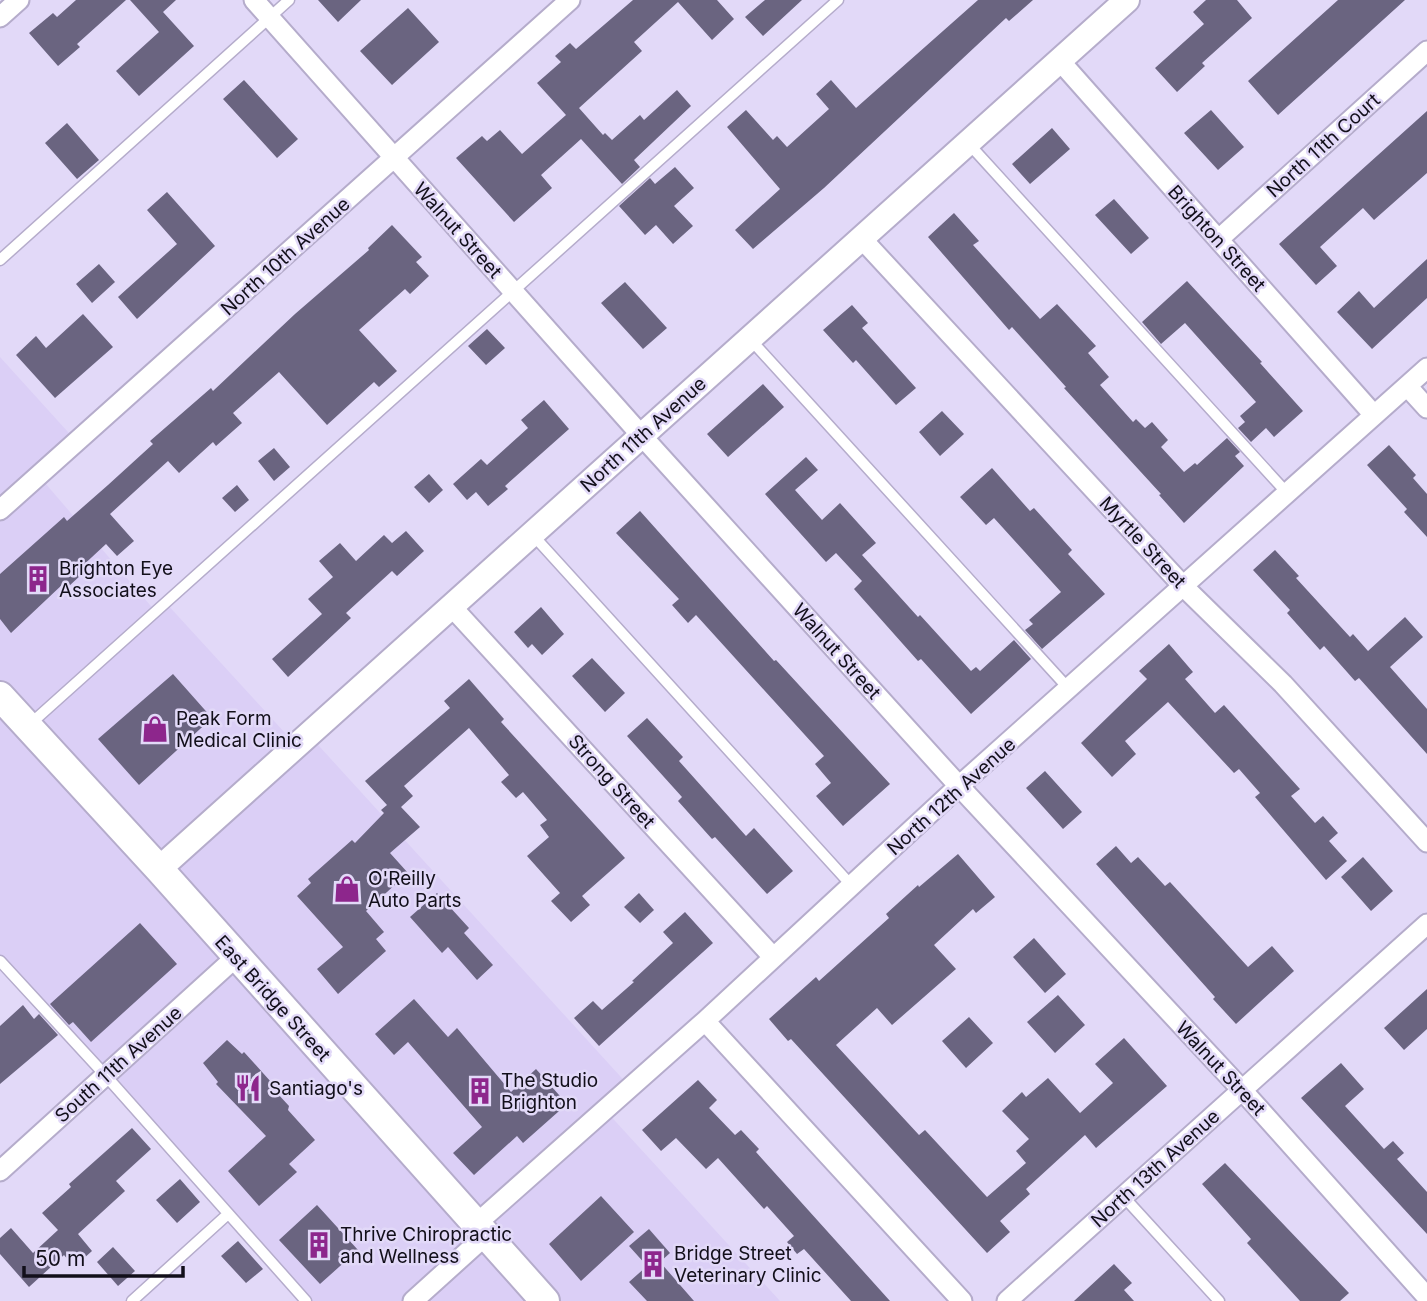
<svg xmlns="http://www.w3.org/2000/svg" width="1427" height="1301" font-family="Inter,sans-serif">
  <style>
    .built { fill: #dbcff6 }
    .building { fill: #6a6480 }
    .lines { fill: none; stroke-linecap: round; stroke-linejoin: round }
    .service-casing { stroke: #b5accb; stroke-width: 13 }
    .minor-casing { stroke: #b5accb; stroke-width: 23 }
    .tertiary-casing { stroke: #b5accb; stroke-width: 28 }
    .secondary-casing { stroke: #b5accb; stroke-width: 32 }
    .service { stroke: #fff; stroke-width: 10 }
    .minor { stroke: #fff; stroke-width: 19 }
    .tertiary { stroke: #fff; stroke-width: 24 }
    .secondary { stroke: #fff; stroke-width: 28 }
    .labels { text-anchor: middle; stroke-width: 5; stroke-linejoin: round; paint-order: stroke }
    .street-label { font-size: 19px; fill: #120f1a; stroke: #e2d9f8 }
    .poi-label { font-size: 19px; fill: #120f1a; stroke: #e2d9f8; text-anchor: start }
  </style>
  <rect width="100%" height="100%" fill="#e2d9f8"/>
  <path class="built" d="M0,357L77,442L39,476L156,612L166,603L296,745L309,735L630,1087L605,1110L780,1301H306L0,961Z"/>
  <path class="building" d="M76,0H126L77,44L80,47L58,66L29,33L53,13L57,17Z
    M130,0H176L163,12L194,46L139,96L116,71L159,32Z
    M318,0H361L338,22Z
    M633,0H717L734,19L712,40L678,2L634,42L642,51L579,108L603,135L605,133L612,140L640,115L644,120L677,90L691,106L634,160L640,167L622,184L581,139L541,175L552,188L514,222L456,158L482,136L487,141L500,130L522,154L566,115L537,83L561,62L555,56L570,43L576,49Z
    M765,0H802L763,36L745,17Z
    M978,0H1033L1009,21L1006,18L824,188L753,249L735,230L780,189L727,127L746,110L773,140L777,136L787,147L829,109L816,94L831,80L856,108Z
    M1206,0H1237L1252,18L1202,63L1205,66L1177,92L1155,68L1204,24L1193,12Z
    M1338,0H1405L1278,115L1248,81Z
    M408,8L439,42L392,85L360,51Z
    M244,80L298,139L277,158L223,99Z
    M1211,110L1244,147L1218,170L1184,133Z
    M1427,111V173L1374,220L1363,208L1320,247L1337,266L1316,285L1279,244Z
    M67,123L99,160L77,179L45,143Z
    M1052,128L1070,149L1030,184L1012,164Z
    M675,167L694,188L674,206L693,226L673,244L656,225L645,235L619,206L650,178L655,184Z
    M167,192L215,246L137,319L118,297L177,244L147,210Z
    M1114,199L1149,238L1131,254L1095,215Z
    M954,213L979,241L973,245L1040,319L1057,304L1096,346L1088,353L1109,377L1100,385L1133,422L1136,419L1145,428L1152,422L1168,440L1161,447L1184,472L1195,463L1197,465L1227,438L1240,452L1235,456L1244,466L1184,523L1159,495L1161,494L1064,388L1066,387L1012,327L1009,330L928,237Z
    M392,225L422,257L416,262L429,276L410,294L405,289L359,330L397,371L379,387L374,382L327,425L279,372L233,413L242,423L216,446L213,442L179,473L168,461L110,514L134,541L117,556L106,544L78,570L82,574L68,587L64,583L11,633L0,619V574L64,517L67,521L108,485L153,444L150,441L211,388L213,391L295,314L369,250L368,248Z
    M1427,259V298L1372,349L1337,312L1359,291L1374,308Z
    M99,264L115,282L92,303L76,284Z
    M1187,281L1262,362L1260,363L1303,411L1274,437L1266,428L1251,442L1238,428L1245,422L1240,416L1256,402L1185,323L1161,344L1142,322Z
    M625,282L667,328L643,349L601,303Z
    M852,305L868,323L862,328L916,388L896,405L856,360L853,363L823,330Z
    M83,314L113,347L55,398L16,355L36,336L46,348Z
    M487,329L505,348L486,365L468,346Z
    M763,384L784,407L728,457L707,434Z
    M544,400L569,429L505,486L508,489L488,506L476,492L467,500L453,484L481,459L487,465L528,428L521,420Z
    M942,411L964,434L940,456L919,432Z
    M1389,445L1416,475L1413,478L1427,494V537L1404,512L1407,509L1367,465Z
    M274,448L290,467L274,481L258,461Z
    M806,457L818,470L795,490L822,520L840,503L876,543L862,555L918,617L920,615L971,671L976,667L980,671L1014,640L1031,659L971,714L921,659L918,661L854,589L862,581L836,553L826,562L765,494Z
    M992,468L1030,511L1034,508L1072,550L1068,554L1105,594L1042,649L1025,630L1033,624L1029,620L1061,592L994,518L986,525L960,497Z
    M429,474L443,490L429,503L414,487Z
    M237,485L249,500L235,512L222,498Z
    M640,511L774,661L776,660L890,784L843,826L816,796L831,783L815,764L824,756L696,615L688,623L672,605L679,599L616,533Z
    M406,531L424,551L397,576L392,571L346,613L351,618L288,677L272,659L322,614L308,599L333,577L319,561L340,543L356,561L384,535L392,543Z
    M1275,550L1299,576L1296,578L1350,637L1353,634L1368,651L1405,617L1423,637L1390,667L1427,709V754L1359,678L1355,681L1324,646L1320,650L1287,613L1290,610L1253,570Z
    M541,607L564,634L542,655L532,644L528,648L514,632Z
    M1169,644L1193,672L1185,679L1215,713L1224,705L1300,789L1291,796L1315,823L1323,816L1338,833L1329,841L1347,861L1326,880L1255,797L1260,793L1239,769L1234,773L1168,702L1125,741L1136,754L1112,777L1081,743L1147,679L1139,671Z
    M592,658L625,693L605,712L572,676Z
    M173,674L212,718L139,785L98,739Z
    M469,679L504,719L501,722L625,858L582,896L590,905L571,922L551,901L560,893L527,856L549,837L540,825L547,820L523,792L516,798L501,782L509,775L469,728L404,786L413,796L401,807L420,827L390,853L408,873L366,911L384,932L376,939L386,951L338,994L317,969L343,947L297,896L311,883L308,879L352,840L355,843L384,813L381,810L387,805L365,781L450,708L444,701Z
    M647,718L683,757L679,761L746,836L754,828L793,871L767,894L715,837L712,839L678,801L682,797L627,736Z
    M1045,771L1082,812L1063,829L1026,788Z
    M1116,846L1131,863L1138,857L1165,886L1170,882L1248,967L1272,946L1294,971L1236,1024L1213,999L1215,997L1096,864Z
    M958,854L995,897L976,913L973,909L934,945L956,969L892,1025L877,1008L836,1045L859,1070L919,1135L925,1130L987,1197L1026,1163L1016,1151L1029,1139L1002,1111L1022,1092L1026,1097L1048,1078L1080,1113L1113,1083L1095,1064L1124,1038L1167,1086L1096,1148L1085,1135L1026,1189L1030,1194L1000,1221L1010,1232L987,1253L791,1039L788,1041L769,1019L816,977L819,981L889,918L886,914L918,885L919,887Z
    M1363,857L1393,891L1371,911L1341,877Z
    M437,893L469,928L464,933L493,965L477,980L448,947L442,953L410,917Z
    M639,893L654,910L640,923L624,907Z
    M685,912L713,943L599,1046L574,1018L593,1001L602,1010L634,982L632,981L673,943L663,932Z
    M140,923L177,964L91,1042L73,1022L69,1025L50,1004Z
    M1034,938L1066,974L1045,993L1013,957Z
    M1427,989V1029L1404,1050L1384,1028Z
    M1058,995L1085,1025L1055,1053L1027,1022Z
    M414,999L448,1037L457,1028L511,1092L536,1069L567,1104L523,1143L517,1136L474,1175L453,1153L482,1127L408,1042L394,1055L375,1034Z
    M23,1005L34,1019L39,1014L58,1035L0,1084V1026Z
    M969,1017L993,1043L966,1068L942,1041Z
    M227,1040L242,1054L244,1052L280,1092L277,1093L289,1106L288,1110L315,1140L289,1164L297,1172L259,1206L228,1171L266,1136L216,1084L218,1082L203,1063Z
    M1341,1063L1364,1089L1345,1106L1384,1149L1393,1141L1404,1153L1397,1159L1427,1192V1234L1301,1098Z
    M698,1080L717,1100L709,1108L735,1135L741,1130L759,1149L756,1152L890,1301H851L804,1249L797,1254L787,1242L794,1236L767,1206L764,1209L718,1158L706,1169L676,1138L661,1151L642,1130Z
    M132,1128L151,1149L116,1181L125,1191L78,1234L92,1251L74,1267L64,1255L29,1287L0,1254V1238L11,1228L33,1253L58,1230L42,1213L71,1187L69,1184Z
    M1225,1163L1349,1293L1340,1301H1300L1247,1243L1251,1239L1202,1184Z
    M180,1179L200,1202L177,1223L156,1200Z
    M601,1196L634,1232L581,1281L549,1244Z
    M317,1205L358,1250L320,1284L279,1240Z
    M649,1229L670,1253L660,1262L694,1301H647L629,1282L647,1266L629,1246Z
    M238,1241L263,1269L246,1283L221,1256Z
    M113,1247L135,1271L118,1286L97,1262Z
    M1114,1264L1132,1283L1124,1290L1134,1301H1074Z"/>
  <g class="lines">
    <defs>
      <path id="service" d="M969,144L1287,493
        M0,260L289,0
        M750,339L1069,689
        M532,534L852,886
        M28,726L838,0
        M0,961L106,1076L306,1301
        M1123,1196L1219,1301
        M132,1301L228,1214"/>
      <path id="minor" d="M254,0L641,435L959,786L1242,1090L1427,1297
        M0,17L19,0
        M1060,61L1374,415
        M862,239L1184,587L1283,684L1427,842
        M1219,239L1427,51
        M1407,386L1427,408
        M0,510L570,0
        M451,606L773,957
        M705,1021L962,1301
        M0,1171L236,957
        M475,1225L705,1021L959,786L1427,368
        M413,1301L485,1236
        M1007,1301L1427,924"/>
      <path id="tertiary" d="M159,869L1127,0"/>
      <path id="secondary" d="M0,696L159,869L545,1301"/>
    </defs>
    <use href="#service" class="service-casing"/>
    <use href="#minor" class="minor-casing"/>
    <use href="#tertiary" class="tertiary-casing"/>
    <use href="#secondary" class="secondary-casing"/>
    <use href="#service" class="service"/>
    <use href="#minor" class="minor"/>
    <use href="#tertiary" class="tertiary"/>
    <use href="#secondary" class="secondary"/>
  </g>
  <defs>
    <symbol id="building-bare" viewBox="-9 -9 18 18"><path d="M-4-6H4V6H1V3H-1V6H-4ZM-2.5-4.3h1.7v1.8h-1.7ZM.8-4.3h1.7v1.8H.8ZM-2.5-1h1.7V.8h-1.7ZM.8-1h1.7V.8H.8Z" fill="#8d268c" stroke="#e2d9f8" stroke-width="2.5" paint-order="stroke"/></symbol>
    <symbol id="shop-bare" viewBox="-9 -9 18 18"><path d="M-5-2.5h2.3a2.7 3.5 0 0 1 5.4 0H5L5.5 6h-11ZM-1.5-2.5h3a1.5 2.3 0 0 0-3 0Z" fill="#8d268c" stroke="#e2d9f8" stroke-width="2.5" paint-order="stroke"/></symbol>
    <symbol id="restaurant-bare" viewBox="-9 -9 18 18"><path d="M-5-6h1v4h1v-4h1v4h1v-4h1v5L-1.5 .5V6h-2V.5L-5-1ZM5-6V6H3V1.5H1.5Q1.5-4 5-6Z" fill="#8d268c" stroke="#e2d9f8" stroke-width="2.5" paint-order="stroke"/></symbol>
  </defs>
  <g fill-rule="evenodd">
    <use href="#building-bare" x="19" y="560" width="38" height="38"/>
    <use href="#shop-bare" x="136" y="710" width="38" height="38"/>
    <use href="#shop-bare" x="328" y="870" width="38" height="38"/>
    <use href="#restaurant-bare" x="229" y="1069" width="38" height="38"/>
    <use href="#building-bare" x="461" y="1072" width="38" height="38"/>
    <use href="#building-bare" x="300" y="1226" width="38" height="38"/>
    <use href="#building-bare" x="634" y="1245" width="38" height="38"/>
  </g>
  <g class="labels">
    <g class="street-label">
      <text transform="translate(1323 145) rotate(-42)" y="7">North 11th Court</text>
      <text transform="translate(458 230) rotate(48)" y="7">Walnut Street</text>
      <text transform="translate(1217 238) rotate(48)" y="7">Brighton Street</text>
      <text transform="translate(285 256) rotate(-42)" y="7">North 10th Avenue</text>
      <text transform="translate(643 434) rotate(-42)" y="7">North 11th Avenue</text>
      <text transform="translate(1143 542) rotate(47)" y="7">Myrtle Street</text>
      <text transform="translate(837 651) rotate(48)" y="7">Walnut Street</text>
      <text transform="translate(612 781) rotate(48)" y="7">Strong Street</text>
      <text transform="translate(951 796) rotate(-42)" y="7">North 12th Avenue</text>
      <text transform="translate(273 998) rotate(48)" y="7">East Bridge Street</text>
      <text transform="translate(118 1064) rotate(-42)" y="7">South 11th Avenue</text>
      <text transform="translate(1221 1068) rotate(47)" y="7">Walnut Street</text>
      <text transform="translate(1155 1168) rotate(-42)" y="7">North 13th Avenue</text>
    </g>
    <g class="poi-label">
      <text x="59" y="575">Brighton Eye<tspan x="59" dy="22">Associates</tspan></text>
      <text x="176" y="725">Peak Form<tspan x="176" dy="22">Medical Clinic</tspan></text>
      <text x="368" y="885">O'Reilly<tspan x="368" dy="22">Auto Parts</tspan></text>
      <text x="501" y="1087">The Studio<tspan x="501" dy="22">Brighton</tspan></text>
      <text x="269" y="1095">Santiago's</text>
      <text x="340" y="1241">Thrive Chiropractic<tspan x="340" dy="22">and Wellness</tspan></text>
      <text x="674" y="1260">Bridge Street<tspan x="674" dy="22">Veterinary Clinic</tspan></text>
    </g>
  </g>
  <path d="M24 1266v10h159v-10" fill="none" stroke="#120f1a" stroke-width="3.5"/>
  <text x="35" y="1266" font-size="21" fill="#120f1a" stroke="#e2d9f8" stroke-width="5" paint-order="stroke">50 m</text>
</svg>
